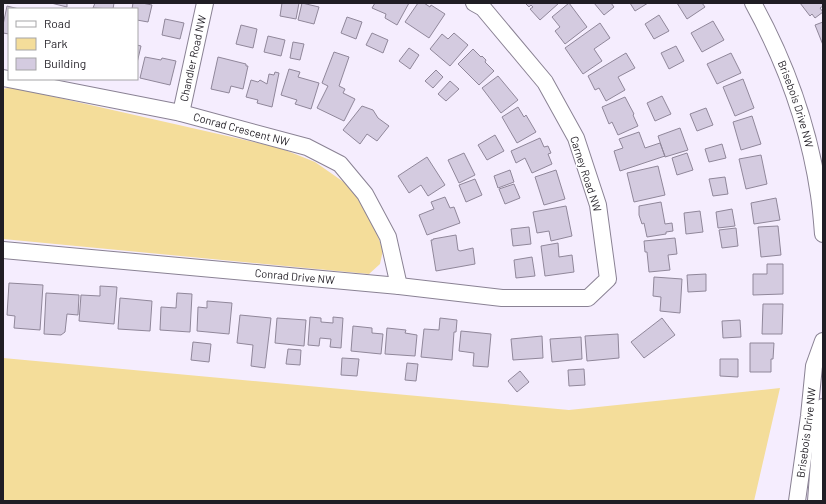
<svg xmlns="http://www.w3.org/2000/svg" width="826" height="504" font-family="Barlow,sans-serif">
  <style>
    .green { fill: #f4dd9a }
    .building { fill: #d4cbe0; stroke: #90879a }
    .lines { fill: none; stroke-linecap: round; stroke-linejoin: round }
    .minor-casing { stroke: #8a8294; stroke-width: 18 }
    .minor { stroke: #fff; stroke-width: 16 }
    .labels { text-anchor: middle; stroke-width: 3; stroke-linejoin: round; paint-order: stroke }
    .street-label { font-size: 11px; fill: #201d24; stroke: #fff }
  </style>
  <rect width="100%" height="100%" fill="#f5edfe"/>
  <path class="green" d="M11,87L280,148L315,162L348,185L370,216L383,250L380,264L369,274L3,239V89Z
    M3,358L569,410L780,388L754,501H3Z"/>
  <path class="building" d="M51,3H67V7Z
    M95,3H114L113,9L93,8Z
    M133,3H142L152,5L148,22L137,20V9H132Z
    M282,3H299L296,19L280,16Z
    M302,3L319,7L314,24L298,20Z
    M375,3H409L397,25L385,18L386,14L372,8Z
    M418,3H424L430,7L431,5L445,14L429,38L405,22Z
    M525,3H559L540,20L530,9L533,7L531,5L529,7Z
    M569,3L587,27L565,44L555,31L560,27L552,17Z
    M594,3H611L614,7L604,15Z
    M630,3H648L635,11Z
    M677,3H702L705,7L687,19Z
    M800,3H823V6L820,8L823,12L815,18L812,14L810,16Z
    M7,6L19,9H9V34L3,33V25Z
    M659,15L669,31L654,39L645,24Z
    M347,17L362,22L356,39L341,33Z
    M165,19L184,23L180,39L162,35Z
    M713,21L724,40L702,52L691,33Z
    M823,22V45L815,25Z
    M600,23L610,38L594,49L602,61L583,74L565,48Z
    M241,25L257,29L253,48L236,44Z
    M372,33L388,40L383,53L366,45Z
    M454,33L468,45L450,66L430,49L442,34L448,39Z
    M268,36L285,40L281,56L264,52Z
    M293,42L304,44L300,60L290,58Z
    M137,45L141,46L137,63Z
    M676,46L684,61L669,69L661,53Z
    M409,48L419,55L410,69L399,61Z
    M473,49L481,57L482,56L486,60L485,62L494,71L479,85L458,64Z
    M334,52L349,57L339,86L345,89L343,93L355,99L344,121L317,108L328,86L322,83Z
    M626,53L635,68L618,77L625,90L606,101L599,88L595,90L588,76Z
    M731,53L741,73L717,84L707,64Z
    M145,57L161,60L162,58L176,61L170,85L140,78Z
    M218,57L246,64V66H248L243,89L231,86L229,93L211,89Z
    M289,69L300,72L298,77L319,83L311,109L295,104L297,100L281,95Z
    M436,70L443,77L433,88L425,81Z
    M275,72L279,73L272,107L257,103L258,100L246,97L251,80L258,82L260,80L267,84L269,74L274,75Z
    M498,76L518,100L501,113L482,88Z
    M743,79L754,108L735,116L723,87Z
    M450,81L459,89L446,101L438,94Z
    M662,96L671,114L655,121L647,103Z
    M625,97L634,114L633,115L638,126L618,135L612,122L609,124L602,107Z
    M362,106L373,110L378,118L389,126L377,141L367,134L360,144L343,130Z
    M518,107L524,117L526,115L536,132L517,143L502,117Z
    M706,108L713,125L697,131L690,114Z
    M752,116L761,144L741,150L733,122Z
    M680,128L688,150L665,157L658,136Z
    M639,132L645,148L660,143L665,156L620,171L614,151L623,148L619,139Z
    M495,135L504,151L487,160L478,145Z
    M540,138L544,147L548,146L551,153L548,154L552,164L532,173L525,158L516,163L511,151Z
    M722,144L726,158L709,162L705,149Z
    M464,153L475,175L459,183L448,160Z
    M687,153L693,170L677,175L672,158Z
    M761,155L767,184L746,189L739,159Z
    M427,157L445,185L428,196L421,185L409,193L398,176Z
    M658,166L665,195L634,202L627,173Z
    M510,170L514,182L498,188L494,176Z
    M556,170L565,199L544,205L535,177Z
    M725,177L728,194L713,196L709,179Z
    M475,179L482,195L466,202L459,185Z
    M514,184L520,198L505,204L499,189Z
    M445,197L450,208L454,207L460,223L427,235L419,215L434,209L431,202Z
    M776,198L780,220L754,224L751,203Z
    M661,202L665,224L672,223L673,231L666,232V234L647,237L644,223L642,224L639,215V206Z
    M566,206L572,236L551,241L549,231L537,233L533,212Z
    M732,209L735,226L718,228L716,212Z
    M700,211L703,232L686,234L684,213Z
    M778,226L781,255L761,257L758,227Z
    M529,227L531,244L513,246L511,229Z
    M736,228L738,246L722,248L719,230Z
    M456,235L458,250L460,251L473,248L475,264L436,271L431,240H433V239Z
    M675,238L677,254L668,255L670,270L649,272L647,252H645L644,241Z
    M558,243L559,257L572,255L574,272L545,276L541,246Z
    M532,257L535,276L516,278L514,260Z
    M767,264H783V294L753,295V274H767Z
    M706,274V291L688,292L687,275Z
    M654,277L682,279L680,313L660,311L661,297L653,296Z
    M9,283L43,285L40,330L14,328L15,316L7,315Z
    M100,286L117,287L114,324L79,321L81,295L100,296Z
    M46,293L79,295L78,315L67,314L65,332L61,335L44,334Z
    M177,293L192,294L190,332L160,330L161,307L176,308Z
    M120,298L152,301L150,331L118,329Z
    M207,301L232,303L229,334L197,331L198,307L207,308Z
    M763,304H783L782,334H762Z
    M240,315L271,318L265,368L251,366L253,345L237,343Z
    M310,317L321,318V322L333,323V317L343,318L341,348L330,347L331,339L320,338L319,346L308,345Z
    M277,318L306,320L304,346L275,343Z
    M440,318L457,320L456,332H454L452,360L421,357L424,329L439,330Z
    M662,318L675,335L644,358L631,342Z
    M740,320L741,337L723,338L722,321Z
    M353,326L372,328V333L383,334L381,354L351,351Z
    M387,328L406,330L405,333L417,335L415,356L385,354Z
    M461,331L491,334L488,367L473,366L474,353L459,351Z
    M618,334L619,358L587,361L585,336Z
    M542,336L543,358L513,360L511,339Z
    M581,337L582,359L552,362L550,339Z
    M193,342L211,344L209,362L191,360Z
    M750,343H774L773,359H771V372H750Z
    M288,349L301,350L300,365L286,364Z
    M342,358L359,359L357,376L341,375Z
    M720,359H738V377L720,376Z
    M407,363L418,364L416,381L405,380Z
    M584,369L585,385L569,386L568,370Z
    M520,371L529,382L517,392L508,381Z"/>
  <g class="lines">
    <defs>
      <g id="minor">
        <path id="s1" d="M753,3C786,63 809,127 819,195C821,208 822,221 823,234"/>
        <path id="s2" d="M3,78L181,113L307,147L340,164L365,194L388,237L399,286"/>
        <path id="s3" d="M181,113L205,3"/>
        <path id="s4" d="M3,250L399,286L502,298H588L608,279L598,205L576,138L545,82L483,8L474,3"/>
        <path id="s5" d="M797,501L809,416L814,366L823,341"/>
        <path d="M816,501L823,407"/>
      </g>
    </defs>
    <use href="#minor" class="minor-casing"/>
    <use href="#minor" class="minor"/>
  </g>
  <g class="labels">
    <g class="street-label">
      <text dy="4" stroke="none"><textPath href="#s3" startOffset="56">Chandler Road NW</textPath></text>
      <text dy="4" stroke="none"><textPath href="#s1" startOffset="110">Brisebois Drive NW</textPath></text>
      <text dy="4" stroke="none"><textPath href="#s2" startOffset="244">Conrad Crescent NW</textPath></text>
      <text transform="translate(586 174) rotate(72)" y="4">Carney Road NW</text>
      <text dy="4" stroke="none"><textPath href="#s4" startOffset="293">Conrad Drive NW</textPath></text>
      <text dy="4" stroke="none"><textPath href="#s5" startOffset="69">Brisebois Drive NW</textPath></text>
    </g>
  </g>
  <rect width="826" height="504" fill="none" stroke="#201d24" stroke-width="8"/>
  <rect x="8" y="8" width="130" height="72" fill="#ffffff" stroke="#a6a5a7"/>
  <rect x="16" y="21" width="20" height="6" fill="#ffffff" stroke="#a6a5a7"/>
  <text x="44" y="28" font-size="12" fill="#201d24">Road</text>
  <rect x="16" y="38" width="20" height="12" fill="#f4dd9a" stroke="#a6a5a7"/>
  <text x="44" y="48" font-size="12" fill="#201d24">Park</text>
  <rect x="16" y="58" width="20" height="12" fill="#d4cbe0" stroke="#a6a5a7"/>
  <text x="44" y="68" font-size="12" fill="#201d24">Building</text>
</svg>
